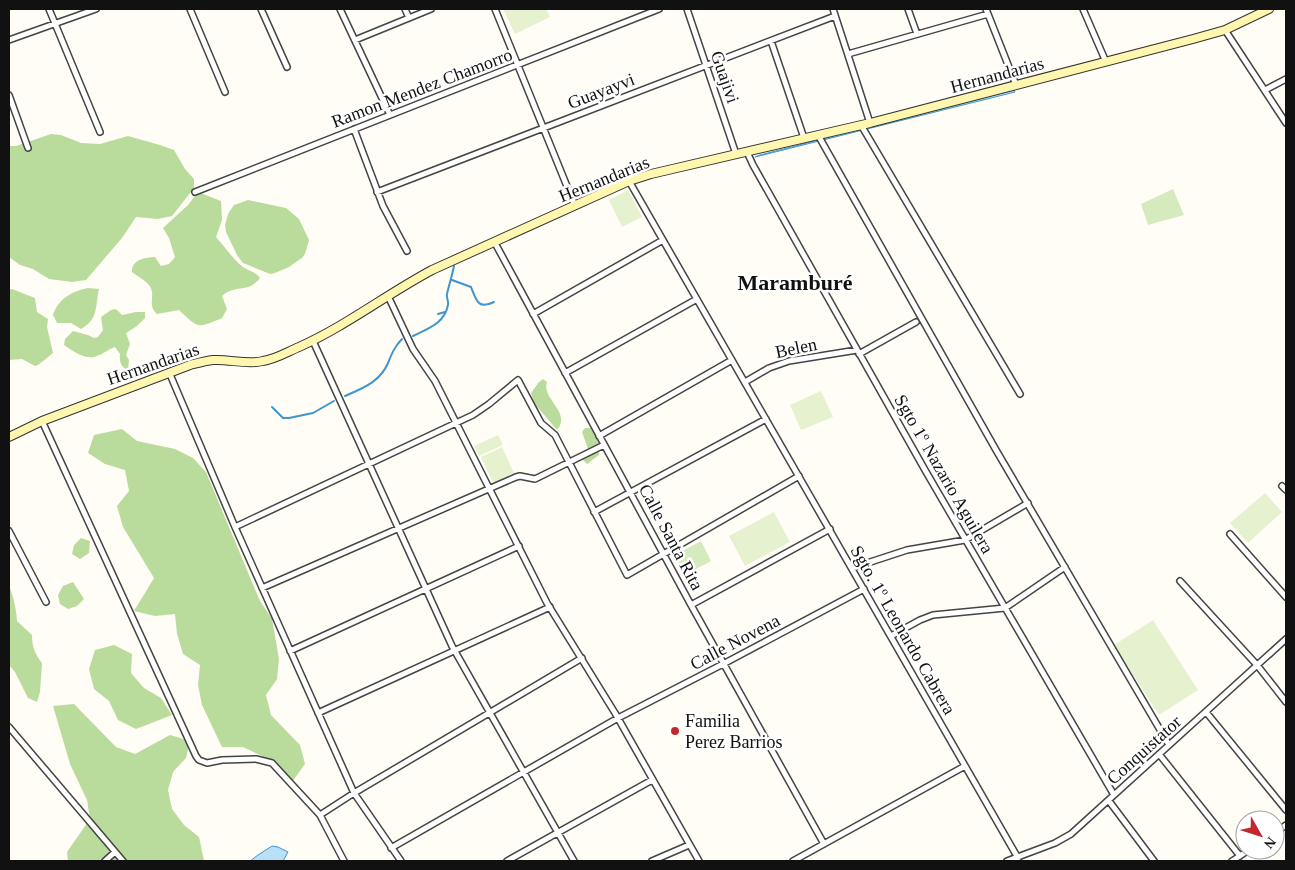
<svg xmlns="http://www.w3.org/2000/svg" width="1295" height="870" font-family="Georgia,serif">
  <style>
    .green { fill: #d5ebbd }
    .forest { fill: #b9dc9c }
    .pitch { fill: #e6f2cf }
    .water { fill: #b9e0f7; stroke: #3f96cf }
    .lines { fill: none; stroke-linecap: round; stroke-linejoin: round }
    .stream { stroke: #3f96cf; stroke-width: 2 }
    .street-casing { stroke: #444; stroke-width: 8 }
    .secondary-casing { stroke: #333; stroke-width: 10 }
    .street { stroke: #fff; stroke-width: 5 }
    .secondary { stroke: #fff6b0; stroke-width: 8 }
    .poi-dot { fill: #c4262e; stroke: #fff; stroke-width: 2 }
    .labels { text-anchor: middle; stroke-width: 5; stroke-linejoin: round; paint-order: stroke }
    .street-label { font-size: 18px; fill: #111; stroke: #fff }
    .poi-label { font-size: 18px; fill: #111; stroke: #fff; text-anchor: start }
    .district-label { font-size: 22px; font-weight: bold; fill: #111; stroke: #fff }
  </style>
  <rect width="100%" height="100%" fill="#fffdf5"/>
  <path class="green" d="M1173,189L1184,215L1148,225L1141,204Z
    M701,541L711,561L683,576L673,556Z"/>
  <path class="forest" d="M51,134L61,135L81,143L100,144L128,136L160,145L174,150L185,169L194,179V188L172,216L158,219L136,217L122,238L86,280L72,282L49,279L33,269L20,265L9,257V146H16Z
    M198,192L221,201L222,220L216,237C225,247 232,258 243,267C249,271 256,272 260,278C248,294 237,283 222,296L227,309L222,318C197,329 198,328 179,310L157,314C146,304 157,296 149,285C145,280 137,276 132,272V268C136,258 145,258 155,257L161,266L169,264L175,257L169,238L163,228L188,205Z
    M248,200L286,208L299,219L309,240L305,254L302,258L289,267L275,273L270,274L243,263L237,255L226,232L225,225L228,214L234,205Z
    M88,288L99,289C95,306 99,319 81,329L71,323H57L53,315C59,298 71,292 88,288Z
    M12,289L35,298L37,312L48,319L47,327L53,353L38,365L35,366L22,359L9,360V290Z
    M116,309L122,315L136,312H145V318L137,326L126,333L130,344L126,355L129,360L128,371C121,367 119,361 120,354L115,347C108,349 104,354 97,356C86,361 73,351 64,345L65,339L73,331L88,335L94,338L98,337L103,330L101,317L111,310Z
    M543,379L547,382C541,399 572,412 557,430L534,403L531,393L539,382Z
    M585,428H592L597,434L599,455L587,464L582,459L583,454L588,449L582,432Z
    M122,429L137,441L175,449L193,458L206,472L260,601L272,619L279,659L277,679L266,695L271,715L300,745L305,764L292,782L276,772L262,756L243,747H222L202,705L198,685L200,665L183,654L177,634L175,614L155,616L134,611L154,578L123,527L117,506L129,491L125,470L105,464L88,453L94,435Z
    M81,538L90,541L89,553L80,559L72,554L74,545Z
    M73,582L84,599L77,606L68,609L60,604L58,595L63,586Z
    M9,587C13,593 17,613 17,621L32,635C32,647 35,654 42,663L40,692L37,702L28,698L15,672L9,665Z
    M114,645L132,654L131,673L144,688L161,698L172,715L136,729L118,720L109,701L94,689L89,669L95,650Z
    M74,704L116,747L135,754L170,735L190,741L186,758L173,772L168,790L172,809L184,825L199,837L204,861H68L67,852L90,819L87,800L70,764L53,706Z"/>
  <path class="pitch" d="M503,9H546L550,17L515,34Z
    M628,190L642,217L622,227L609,200Z
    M821,391L833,417L801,430L790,405Z
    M498,435L503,445L479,456L474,446Z
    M502,447L514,473L493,483L481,457Z
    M1265,493L1282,512L1248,543L1230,523Z
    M774,512L790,542L745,566L729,536Z
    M1153,620L1198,690L1159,715L1114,645Z"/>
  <path class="water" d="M1014,90L1015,92L755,157L760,155Z
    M272,846L278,847L288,852L283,861H250L258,855Z"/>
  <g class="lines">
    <path class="stream" d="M452,280L471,287C476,300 478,310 494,302
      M438,314L445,312
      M413,336C429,328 444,324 448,305C449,301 446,298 447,294C449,285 452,276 454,266
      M345,396C363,388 380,382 388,363C392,353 395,346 402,339
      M272,407L283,418H289L313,413L334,401"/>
    <defs>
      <path id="street" d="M49,9L100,132
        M190,9L225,92
        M261,9L287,67
        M340,9L390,115
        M405,9L409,18
        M495,9L575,206
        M687,9L736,154
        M833,9L870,123
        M908,9L917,34
        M986,9L1016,85
        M1083,9L1106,62
        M1225,30L1286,123
        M9,40L96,9
        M355,40L431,9
        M771,41L804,138
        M848,54L988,14
        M1265,90L1286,79
        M9,95L28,148
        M861,125L1020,394
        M354,129L383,206L407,251
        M818,135L996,450L1169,745
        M747,152L753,165L925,470L1114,795
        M629,181L1018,858
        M195,192L659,9
        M377,192L835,16
        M495,243L691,605L824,844
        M388,296L413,349L435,381L547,603L615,713L699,861
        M533,314L663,240
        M313,341L452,646L574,861
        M859,354L916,322
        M169,372L235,527L354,793L401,861
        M565,373L697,299
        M745,382L769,368L789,361L857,350
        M42,421L196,756L199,760L207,763L222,760L256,759L272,763L320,815L344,861
        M599,436L732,360
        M1282,486L1286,490
        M594,512L766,419
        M235,527L473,415L489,404L518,380L541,423L555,435L627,575L799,476
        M9,531L46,602
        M1230,534L1286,597
        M852,568L907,550L965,540L1028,503
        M1180,581L1257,665L1286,702
        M262,588L516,477L520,476L535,479L604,445
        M691,605L830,529
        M891,636L920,620L933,615L1005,608L1065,567
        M290,651L519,546
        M1206,712L1286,810
        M318,713L550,607
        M9,727L123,861
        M1159,754L1240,856
        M1109,801L1154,861
        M320,815L354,793L582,658
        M1275,833L1286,825
        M391,848L618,718L725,663L864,589
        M105,861L115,852
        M507,861L652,780
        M652,861L689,845
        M793,861L965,766
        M1007,861L1055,843L1071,834L1286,639
        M1232,861L1249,850"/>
      <path id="secondary" d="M9,437L42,421L190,365C198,363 205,361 213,360C230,359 247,365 263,361C276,359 287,352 299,347C346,326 387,294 432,270L629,181L651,174L870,123L1193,39L1225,30L1269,9"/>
    </defs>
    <use href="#street" class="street-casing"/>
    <use href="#secondary" class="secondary-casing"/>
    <use href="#street" class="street"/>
    <use href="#secondary" class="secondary"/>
  </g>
  <circle class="poi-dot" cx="675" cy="731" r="5"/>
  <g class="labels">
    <g class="street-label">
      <text transform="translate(997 75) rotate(-15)" y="6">Hernandarias</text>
      <text transform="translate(725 77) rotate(71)" y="6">Guajivi</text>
      <text transform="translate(422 88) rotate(-21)" y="6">Ramon Mendez Chamorro</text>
      <text transform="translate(601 91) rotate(-21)" y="6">Guayayvi</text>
      <text transform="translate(604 179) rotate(-22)" y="6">Hernandarias</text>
      <text transform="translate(796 348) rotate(-12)" y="6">Belen</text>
      <text transform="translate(153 364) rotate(-19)" y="6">Hernandarias</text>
      <text transform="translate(944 474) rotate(60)" y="6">Sgto 1º Nazario Aguilera</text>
      <text transform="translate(671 537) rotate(62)" y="6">Calle Santa Rita</text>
      <text transform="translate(903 630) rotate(60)" y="6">Sgto. 1º Leonardo Cabrera</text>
      <text transform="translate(735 642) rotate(-28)" y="6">Calle Novena</text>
      <text transform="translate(1144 750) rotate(-42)" y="6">Conquistator</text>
    </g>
    <g class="poi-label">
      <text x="685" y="727">Familia<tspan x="685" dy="21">Perez Barrios</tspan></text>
    </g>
    <g class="district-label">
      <text x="795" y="290">Maramburé</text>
    </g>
  </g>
  <rect width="1295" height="870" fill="none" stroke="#111111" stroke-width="20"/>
  <g transform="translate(1260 835) rotate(129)"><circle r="24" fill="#ffffff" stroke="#a0a0a0"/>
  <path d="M0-4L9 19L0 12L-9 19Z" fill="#c4262e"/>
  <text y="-8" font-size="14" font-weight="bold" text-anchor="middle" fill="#111111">N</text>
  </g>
</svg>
